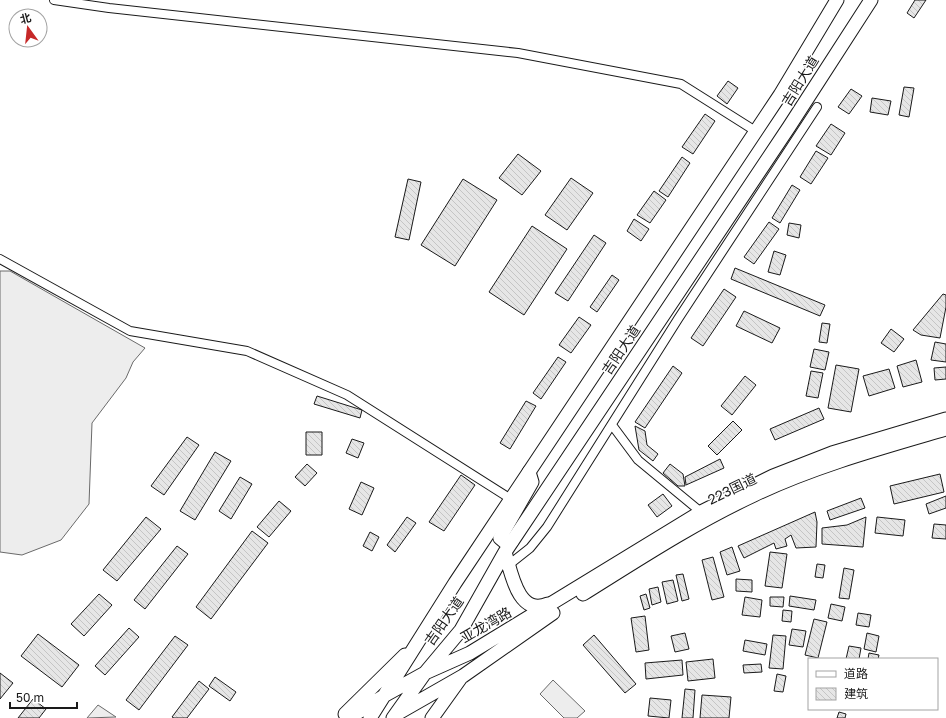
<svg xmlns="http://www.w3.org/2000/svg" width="946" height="718" font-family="'Golos Text','Noto Sans SC',sans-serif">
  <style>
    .garden { fill: #ededed; stroke: #6a6a6a }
    .building { fill: url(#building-back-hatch); stroke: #1a1a1a }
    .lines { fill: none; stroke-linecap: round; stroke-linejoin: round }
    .minor-casing { stroke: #1a1a1a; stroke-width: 10 }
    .primary-casing { stroke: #1a1a1a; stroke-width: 15 }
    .trunk-casing { stroke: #1a1a1a; stroke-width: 15 }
    .minor { stroke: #fff; stroke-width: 8 }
    .primary { stroke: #fff; stroke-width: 13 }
    .trunk { stroke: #fff; stroke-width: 13 }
    .labels { text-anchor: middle; stroke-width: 3; stroke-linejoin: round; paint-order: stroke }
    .street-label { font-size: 14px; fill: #1a1a1a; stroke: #fff }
  </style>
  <defs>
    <pattern id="building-back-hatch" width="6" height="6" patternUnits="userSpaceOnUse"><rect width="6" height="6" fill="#e6e6e6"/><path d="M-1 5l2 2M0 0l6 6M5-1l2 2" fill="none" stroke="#c5c5c5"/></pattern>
  </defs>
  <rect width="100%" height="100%" fill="#fff"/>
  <path class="garden" d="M0,271H10L145,348L133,362L126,378L92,423L89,504L61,540L22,555L0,552Z
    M553,680L585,711L577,718H564L540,694Z
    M98,705L116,717L87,718Z"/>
  <path class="building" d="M915,0H926L914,18L907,13Z
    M728,81L738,88L727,104L717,96Z
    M904,87L914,88L909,117L899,115Z
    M851,89L862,96L849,114L838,107Z
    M872,98L891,101L888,115L870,112Z
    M705,114L715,121L693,154L682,147Z
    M831,124L845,133L831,155L816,146Z
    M816,151L828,158L811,184L800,177Z
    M518,154L541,171L522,195L499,178Z
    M682,157L690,163L668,197L659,191Z
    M571,178L593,193L567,230L545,215Z
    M408,179L421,182L409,240L395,237Z
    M463,179L497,200L455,266L421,245Z
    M792,185L800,190L780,223L772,218Z
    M654,191L666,200L650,223L637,215Z
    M634,219L649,229L641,241L627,231Z
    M769,222L779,229L754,264L744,257Z
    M789,223L801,225L799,238L787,235Z
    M532,226L567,249L524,315L489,292Z
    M594,235L606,243L568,301L555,293Z
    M774,251L786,255L780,275L768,272Z
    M735,268L825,305L820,316L731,279Z
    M612,275L619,280L597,312L590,307Z
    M724,289L736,297L703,346L691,338Z
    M943,294L946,295V307L940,338L921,335L913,330Z
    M744,311L780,328L772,343L736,326Z
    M579,317L591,325L571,353L559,345Z
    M822,323L830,324L827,343L819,342Z
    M891,329L904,339L894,352L881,343Z
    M935,342L946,344V362L931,360Z
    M814,349L829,352L825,370L810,367Z
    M558,357L566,362L541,399L533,393Z
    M916,360L922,382L903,387L897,366Z
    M836,365L859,369L851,412L828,408Z
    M673,366L682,373L645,428L635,422Z
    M946,367V379L935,380L934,368Z
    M889,369L895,388L869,396L863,376Z
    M811,371L823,373L818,398L806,396Z
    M745,376L756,385L732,415L721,406Z
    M317,396L362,410L360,418L314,404Z
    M526,401L536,406L510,449L500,443Z
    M819,408L824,419L775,440L770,429Z
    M733,421L742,430L717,455L708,446Z
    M635,426L645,431L647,445L658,454L653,461L639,450Z
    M306,432H322V455H306Z
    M187,437L199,445L164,495L151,486Z
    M352,439L364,443L358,458L346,453Z
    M215,452L231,461L195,520L180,511Z
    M720,459L724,468L686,485L685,477Z
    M307,464L317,473L305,486L295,477Z
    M670,464L683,474L685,486H678L663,473Z
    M940,474L944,492L894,504L890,486Z
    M461,475L475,485L444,531L429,522Z
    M240,477L252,484L231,519L219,511Z
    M361,482L374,488L362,515L349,509Z
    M663,494L672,506L657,517L648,505Z
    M946,496V508L929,514L926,504Z
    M861,498L865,508L830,520L827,511Z
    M279,501L291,511L269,537L257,527Z
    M815,512L817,522L816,547L796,548L791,535L785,539L787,546L776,549L774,543L744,558L738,546Z
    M146,517L161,529L117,581L103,570Z
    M407,517L416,523L395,552L387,545Z
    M866,517L863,547L822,544V528L847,525Z
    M877,517L905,520L903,536L875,533Z
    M934,524L946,525V539L932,538Z
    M252,531L268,543L211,619L196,607Z
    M370,532L379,537L372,551L363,546Z
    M177,546L188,554L145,609L134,600Z
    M732,547L740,571L727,575L720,552Z
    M770,552L787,554L782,588L765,586Z
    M713,557L724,597L712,600L702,560Z
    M817,564L825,565L823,578L815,577Z
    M844,568L854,570L849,599L839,598Z
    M683,574L689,599L682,601L676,575Z
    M736,579L752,580V592L736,591Z
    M673,580L678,601L667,604L662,582Z
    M658,587L661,602L652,605L649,589Z
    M99,594L112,605L84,636L71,624Z
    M646,594L650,608L644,610L640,596Z
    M790,596L816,600L814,610L789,606Z
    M745,597L762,600L760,617L742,615Z
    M770,597H784L783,607L770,606Z
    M831,604L845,607L842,621L828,618Z
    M783,610L792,611L791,622L782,621Z
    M858,613L871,615L869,627L856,625Z
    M645,616L649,650L636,652L631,618Z
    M814,619L827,622L818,658L805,655Z
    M129,628L139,637L105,675L95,666Z
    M792,629L806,631L803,647L789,645Z
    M685,633L689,649L675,652L671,636Z
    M867,633L879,636L876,652L864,649Z
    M38,634L79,665L62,687L21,656Z
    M594,635L636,684L625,693L583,645Z
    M773,635L786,636L783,669L769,668Z
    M175,636L188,645L139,710L126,700Z
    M745,640L767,644L765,655L743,651Z
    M849,646L861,648L859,659H846Z
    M869,653L879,655L878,659H868Z
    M713,659L715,678L688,681L686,662Z
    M682,660L683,675L646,679L645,663Z
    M761,664L762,672L744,673L743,665Z
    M0,673L13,683L0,699Z
    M777,674L786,676L783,692L774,691Z
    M215,677L236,692L230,701L209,686Z
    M199,681L209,689L187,718H174L172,717Z
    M685,689L695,690L693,718H682Z
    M702,695L731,697L729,718H700Z
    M650,698L671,700L669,718L648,716Z
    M33,699L46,709L39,718H18Z
    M839,712L846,714L845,718H837Z"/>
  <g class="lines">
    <defs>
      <path id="minor" d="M54,0L109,8L518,53L681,84L757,132
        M0,259L130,331L247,351L347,395L511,499
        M612,425L638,460L701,512
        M506,567L530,548L547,527L678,319L817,107"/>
      <path id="primary" d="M512,541L506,543L500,538L532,482L529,472"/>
      <path id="trunk" d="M505,552C511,572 518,617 548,604
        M583,594C639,559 694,523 754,495C815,466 881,448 946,429
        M400,712L463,676L553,613
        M345,714L405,655
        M349,718L387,694L425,673L470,653L701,512L773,476L832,453L946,419
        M370,718L455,583L780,95L837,0
        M393,718L425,673L461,630L505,552L789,127L871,0
        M432,718L460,679"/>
    </defs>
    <use href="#minor" class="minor-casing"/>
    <use href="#primary" class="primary-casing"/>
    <use href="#trunk" class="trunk-casing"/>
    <use href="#minor" class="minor"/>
    <use href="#primary" class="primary"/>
    <use href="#trunk" class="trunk"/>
  </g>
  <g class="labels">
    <g class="street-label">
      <text transform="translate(800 81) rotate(-58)" y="5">吉阳大道</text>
      <text transform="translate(621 350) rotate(-56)" y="5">吉阳大道</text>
      <text transform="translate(732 489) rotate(-26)" y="5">223国道</text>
      <text transform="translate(444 621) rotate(-55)" y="5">吉阳大道</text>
      <text transform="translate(486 625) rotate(-30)" y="5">亚龙湾路</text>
    </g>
  </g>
  <rect x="808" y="658" width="130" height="52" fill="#ffffff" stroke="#a3a3a3"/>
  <rect x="816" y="671" width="20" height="6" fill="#ffffff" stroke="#a3a3a3"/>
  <text x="844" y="678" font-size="12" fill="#1a1a1a">道路</text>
  <rect x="816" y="688" width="20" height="12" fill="url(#building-back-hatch)" stroke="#a3a3a3"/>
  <text x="844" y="698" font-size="12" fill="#1a1a1a">建筑</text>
  <g transform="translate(28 28) rotate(345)"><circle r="19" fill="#ffffff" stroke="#a3a3a3"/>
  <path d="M0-3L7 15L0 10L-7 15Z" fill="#c62828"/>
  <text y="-6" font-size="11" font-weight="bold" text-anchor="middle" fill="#1a1a1a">北</text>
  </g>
  <path d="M10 702v6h67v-6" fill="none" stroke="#1a1a1a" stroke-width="2"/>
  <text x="16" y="702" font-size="12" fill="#1a1a1a" stroke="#ffffff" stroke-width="3" paint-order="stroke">50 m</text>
</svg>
